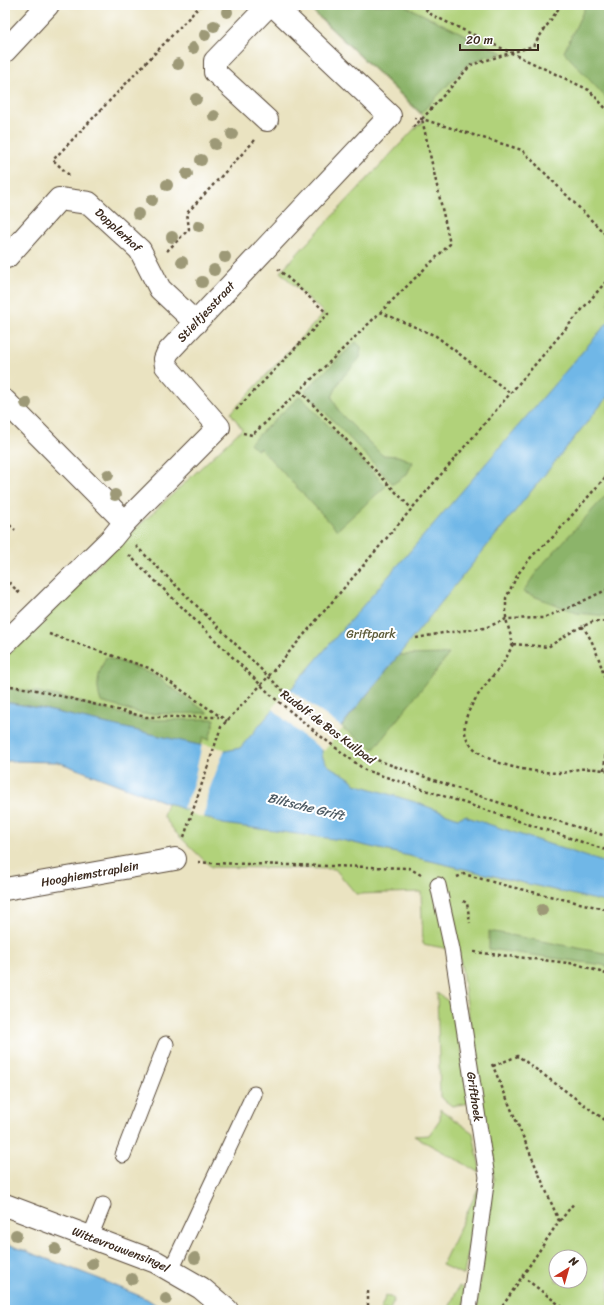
<svg xmlns="http://www.w3.org/2000/svg" width="614" height="1315" font-family="Sriracha,sans-serif">
  <style>
    .green { fill: #b1d27a; stroke: #767e4c; fill-rule: evenodd }
    .forest { fill: #8cb46a; stroke: #646f44 }
    .water { fill: #70b7e7; stroke: #567082 }
    .pier { fill: #eae3c1 }
    .lines { fill: none; stroke-linecap: round; stroke-linejoin: round }
    .service-casing { stroke: #554636; stroke-width: 17 }
    .minor-casing { stroke: #554636; stroke-width: 24 }
    .path { stroke: #554636; stroke-width: 2.5; stroke-dasharray: 3 3; stroke-linecap: butt }
    .service { stroke: #fff; stroke-width: 15 }
    .minor { stroke: #fff; stroke-width: 22 }
    .tree { fill: #9d9977 }
    .labels { text-anchor: middle; stroke-width: 4; stroke-linejoin: round; paint-order: stroke }
    .street-label { font-size: 12px; fill: #3b2a1e; stroke: #fff }
    .park-label { font-size: 12px; fill: #5e5c3a; stroke: #fff }
    .water-label { font-size: 13px; font-style: italic; fill: #4e5b64; stroke: #fff }
  </style>
  <rect width="100%" height="100%" fill="#fff"/>
  <filter id="ink" filterUnits="userSpaceOnUse"><feTurbulence type="fractalNoise" baseFrequency=".025" numOctaves="2"/><feDisplacementMap in="SourceGraphic" scale="8" xChannelSelector="R" yChannelSelector="G"/><feConvolveMatrix kernelMatrix="1 2 1 2 8 2 1 2 1" color-interpolation-filters="sRGB"/></filter>
  <filter id="wash" filterUnits="userSpaceOnUse"><feTurbulence type="fractalNoise" baseFrequency=".012" numOctaves="4" result="noise"/><feDisplacementMap in="SourceGraphic" scale="16" xChannelSelector="R" yChannelSelector="G"/><feGaussianBlur stdDeviation="0.9" result="paint"/><feColorMatrix in="noise" values="0 0 0 0 0 0 0 0 0 0 0 0 0 0 0 0 0 1.4 0 .05"/><feComposite in="paint" operator="in"/></filter>
  <g filter="url(#wash)">
    <rect width="100%" height="100%" fill="#eae3c1"/>
    <path class="green" d="M306,5H609V1310H476L494,1178L459,951L423,944L421,892L356,894L335,869L211,867L176,833L163,816L175,777L5,726V658L110,553L242,429L231,413L324,313L280,272L419,124L420,125L426,119ZM556,1257H580V1281H556Z
      M437,993L455,1006L469,1103L452,1106L440,1097Z
      M440,1109L473,1133L480,1169L479,1172L414,1136L429,1135L440,1119Z
      M479,1187L464,1275L442,1265Z
      M459,1286L466,1290L463,1310H448Z
      M386,1295L394,1299L390,1310H380Z"/>
    <path class="forest" d="M307,5H403L503,53L485,57L467,65L421,113Z
      M586,5H609V101L564,52Z
      M356,342L361,347L360,358L340,380L332,397L340,413L382,455L398,456L413,462L407,474L393,484L305,391Z
      M300,396L386,486L337,530L260,448L257,450L250,443Z
      M609,492V616L577,613L523,592L539,568Z
      M449,654L374,749L341,727L399,655Z
      M106,657L149,672L208,713L143,714L101,702C95,684 98,674 106,657Z
      M5,688L38,692L70,699L140,719L159,720L215,719L209,740L203,737L201,746L39,708L5,702Z
      M489,931L609,954V967L603,965L489,949Z"/>
    <path class="water" d="M609,321V395L322,750C321,771 346,770 355,784L415,802L458,818L467,815V817L609,864V903L341,840L223,824L58,762L7,761L5,763V702L39,708L225,751L240,748Z
      M5,1243L97,1278L147,1299L164,1310H5Z"/>
    <path class="pier" d="M289,689L343,728L324,751L299,733L272,708Z
      M202,744L225,749L208,793L204,818L186,812L187,809L183,808L193,785Z"/>
  </g>
  <g filter="url(#ink)">
    <g class="lines">
      <defs>
        <g id="service">
          <path id="s1" d="M438,885L452,949L487,1177L469,1310"/>
          <path d="M123,1155L166,1044"/>
          <path d="M90,1237L103,1205"/>
          <path d="M171,1270L254,1094"/>
        </g>
        <g id="minor">
          <path d="M5,51L48,5"/>
          <path d="M267,120L215,72V61L269,5"/>
          <path id="s2" d="M7,257L59,199L89,203L140,250L160,289L196,323"/>
          <path d="M5,401L125,522"/>
          <path id="s3" d="M5,643L112,538L125,522L219,427L166,366L165,359L168,352L390,116L273,5"/>
          <path id="s4" d="M5,889L175,859"/>
          <path id="s5" d="M5,1205L156,1262L201,1288L227,1310"/>
        </g>
      </defs>
      <use href="#service" class="service-casing"/>
      <use href="#minor" class="minor-casing"/>
      <path class="path" d="M421,5L432,15L589,90L609,112
        M414,118L422,119L522,150L609,238
        M413,127L422,119L471,65L533,46L561,5
        M69,175L53,160L201,5
        M167,251L189,229L187,213L255,140
        M380,312L436,336L510,393
        M300,391L411,508
        M236,410L328,314L278,269
        M243,433L252,435C320,373 384,308 450,244L422,119
        M609,473L553,537L532,556L518,574L506,598V619L513,644C510,650 507,657 503,663C491,679 476,694 468,713C447,761 529,773 561,773C567,773 573,770 579,769C588,768 600,769 609,771
        M5,523L6,522L15,530
        M136,546L280,688L312,715L371,758L494,801L609,837
        M129,555L273,697L323,738L365,770L609,851
        M5,578L20,594
        M582,626C597,645 602,670 609,693
        M49,634L149,668L227,721
        M416,638L443,633L485,628L506,619L543,618L573,606L606,590L609,587
        M513,644L548,647L573,631L594,621L609,622
        M5,685L36,690L146,717H219
        M604,770L609,717
        M184,837L221,727L261,685L609,278
        M198,862L210,863L409,868L421,875
        M457,877L464,874L507,886L609,910
        M463,901L467,903L470,923
        M474,952L577,964L609,975
        M492,1064L559,1221L500,1310
        M493,1066L518,1056L609,1123
        M560,1221L574,1203
        M522,1276L566,1310
        M368,1291V1310"/>
      <use href="#service" class="service"/>
      <use href="#minor" class="minor"/>
    </g>
    <g class="tree">
      <circle cx="227" cy="12" r="6"/>
      <circle cx="214" cy="26" r="6"/>
      <circle cx="205" cy="35" r="6"/>
      <circle cx="193" cy="48" r="6"/>
      <circle cx="178" cy="64" r="6"/>
      <circle cx="196" cy="99" r="6"/>
      <circle cx="214" cy="116" r="6"/>
      <circle cx="232" cy="134" r="6"/>
      <circle cx="215" cy="144" r="6"/>
      <circle cx="201" cy="160" r="6"/>
      <circle cx="187" cy="174" r="6"/>
      <circle cx="167" cy="185" r="6"/>
      <circle cx="152" cy="200" r="6"/>
      <circle cx="138" cy="214" r="6"/>
      <circle cx="199" cy="226" r="6"/>
      <circle cx="172" cy="237" r="6"/>
      <circle cx="225" cy="257" r="6"/>
      <circle cx="182" cy="262" r="6"/>
      <circle cx="214" cy="270" r="6"/>
      <circle cx="202" cy="282" r="6"/>
      <circle cx="26" cy="403" r="6"/>
      <circle cx="108" cy="475" r="6"/>
      <circle cx="115" cy="495" r="6"/>
      <circle cx="542" cy="910" r="6"/>
      <circle cx="16" cy="1235" r="6"/>
      <circle cx="55" cy="1249" r="6"/>
      <circle cx="195" cy="1258" r="6"/>
      <circle cx="92" cy="1264" r="6"/>
      <circle cx="132" cy="1279" r="6"/>
      <circle cx="166" cy="1299" r="6"/>
    </g>
  </g>
  <g class="labels">
    <g class="street-label">
      <text dy="4" stroke="none"><textPath href="#s2" startOffset="148">Dopplerhof</textPath></text>
      <text dy="4" stroke="none"><textPath href="#s3" startOffset="455">Stieltjesstraat</textPath></text>
      <text transform="translate(328 727) rotate(37)" y="4">Rudolf de Bos Kuilpad</text>
      <text dy="4" stroke="none"><textPath href="#s4" startOffset="86">Hooghiemstraplein</textPath></text>
      <text dy="4" stroke="none"><textPath href="#s1" startOffset="215">Grifthoek</textPath></text>
      <text dy="4" stroke="none"><textPath href="#s5" startOffset="124">Wittevrouwensingel</textPath></text>
    </g>
    <g class="park-label">
      <text x="371" y="638">Griftpark</text>
    </g>
    <g class="water-label">
      <text transform="translate(306 806) rotate(14)" y="5">Biltsche Grift</text>
    </g>
  </g>
  <rect width="614" height="1315" fill="none" stroke="#fff" stroke-width="20"/>
  <g transform="translate(568 1269) rotate(37)"><circle r="19" fill="#ffffff" stroke="#b1aaa5"/>
  <path d="M0-3L7 15L0 10L-7 15Z" fill="#c8321e"/>
  <text y="-6" font-size="11" font-weight="bold" text-anchor="middle" fill="#3b2a1e">N</text>
  </g>
  <path d="M460 44v6h78v-6" fill="none" stroke="#3b2a1e" stroke-width="2"/>
  <text x="466" y="44" font-size="12" fill="#3b2a1e" stroke="#ffffff" stroke-width="3" paint-order="stroke">20 m</text>
</svg>
